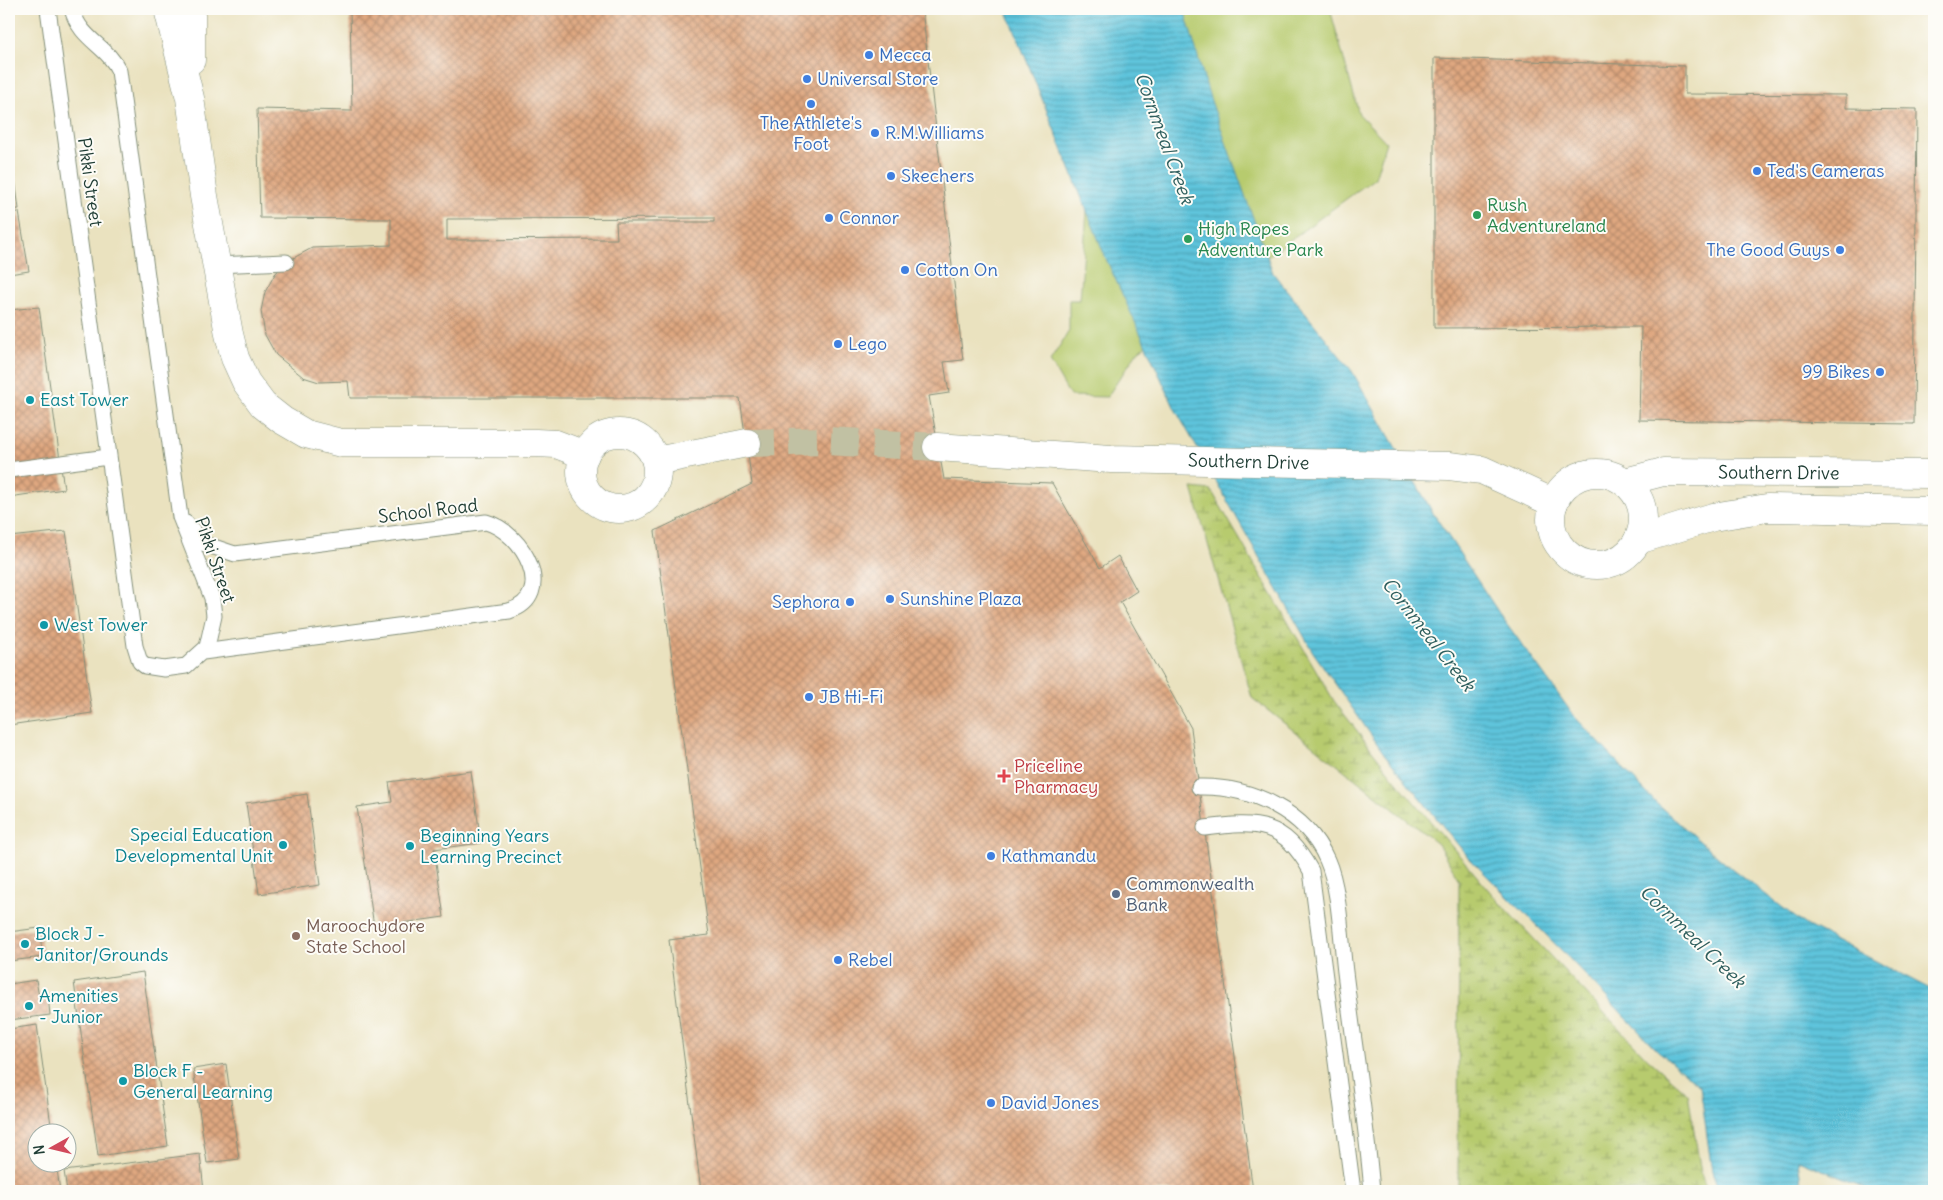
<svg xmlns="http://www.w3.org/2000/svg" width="1943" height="1200" font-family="Delius,sans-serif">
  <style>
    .wetland { fill: url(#wetland-marsh); stroke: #6b8451 }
    .garden { fill: #b7cb6e; stroke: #6b8451 }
    .water { fill: url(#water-rules); stroke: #3e8088 }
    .building { fill: url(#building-cross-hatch); fill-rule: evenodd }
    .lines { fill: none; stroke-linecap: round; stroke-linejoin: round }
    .secondary-tunnel { stroke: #c1c1a3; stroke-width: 28; stroke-dasharray: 28 14; stroke-linecap: butt }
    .lane-casing { stroke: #84907a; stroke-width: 17 }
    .secondary-casing { stroke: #84907a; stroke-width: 29 }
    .lane { stroke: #fff; stroke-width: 15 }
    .secondary { stroke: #fff; stroke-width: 28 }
    .shop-dot { fill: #3f7fe0; stroke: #fdfcf7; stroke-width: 2 }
    .leisure-dot { fill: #2e9e5b; stroke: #fdfcf7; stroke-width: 2 }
    .culture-dot { fill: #0f9aa8; stroke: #fdfcf7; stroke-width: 2 }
    .health-dot { fill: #e0444e; stroke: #fdfcf7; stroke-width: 2 }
    .service-dot { fill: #5c6f8a; stroke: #fdfcf7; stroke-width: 2 }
    .education-dot { fill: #8d6e63; stroke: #fdfcf7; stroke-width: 2 }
    .labels { text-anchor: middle; stroke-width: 4; stroke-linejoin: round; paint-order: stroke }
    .shop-label { font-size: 18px; fill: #366cbe; stroke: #fdfcf7; text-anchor: start }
    .street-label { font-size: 18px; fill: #1f3d34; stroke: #fdfcf7 }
    .leisure-label { font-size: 18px; fill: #27864d; stroke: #fdfcf7; text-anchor: start }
    .culture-label { font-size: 18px; fill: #0d838f; stroke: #fdfcf7; text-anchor: start }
    .health-label { font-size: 18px; fill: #be3a42; stroke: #fdfcf7; text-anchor: start }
    .service-label { font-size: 18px; fill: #4e5e75; stroke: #fdfcf7; text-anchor: start }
    .education-label { font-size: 18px; fill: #785e54; stroke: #fdfcf7; text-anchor: start }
    .water-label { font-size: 19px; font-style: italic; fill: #2f5f5e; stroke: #fdfcf7 }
  </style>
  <defs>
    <pattern id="wetland-marsh" width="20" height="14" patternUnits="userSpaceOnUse" patternTransform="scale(1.25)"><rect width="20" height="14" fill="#b7cb6e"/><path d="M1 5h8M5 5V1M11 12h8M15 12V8" fill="none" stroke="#94a65b"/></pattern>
    <pattern id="water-rules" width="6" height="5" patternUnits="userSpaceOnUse" patternTransform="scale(1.25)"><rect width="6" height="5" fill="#5ec4dc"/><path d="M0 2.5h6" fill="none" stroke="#4da0b3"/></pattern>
    <pattern id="building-cross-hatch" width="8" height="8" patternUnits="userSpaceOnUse" patternTransform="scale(1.25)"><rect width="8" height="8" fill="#dfa780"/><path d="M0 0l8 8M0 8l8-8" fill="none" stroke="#b4896a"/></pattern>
  </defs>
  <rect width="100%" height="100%" fill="#fdfcf7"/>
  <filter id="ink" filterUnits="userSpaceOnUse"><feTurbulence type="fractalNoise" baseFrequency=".02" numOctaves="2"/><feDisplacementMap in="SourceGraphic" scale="10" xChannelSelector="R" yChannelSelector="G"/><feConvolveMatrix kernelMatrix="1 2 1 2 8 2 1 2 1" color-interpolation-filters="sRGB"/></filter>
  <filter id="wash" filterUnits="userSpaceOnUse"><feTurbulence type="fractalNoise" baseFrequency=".0096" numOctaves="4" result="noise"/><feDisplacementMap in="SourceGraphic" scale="20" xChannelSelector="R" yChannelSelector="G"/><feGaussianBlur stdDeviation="1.12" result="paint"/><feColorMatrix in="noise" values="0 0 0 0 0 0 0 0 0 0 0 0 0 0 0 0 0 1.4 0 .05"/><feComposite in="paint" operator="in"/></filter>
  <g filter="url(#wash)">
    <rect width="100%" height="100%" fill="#eae2bf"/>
    <path class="wetland" d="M1192,488L1211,490L1334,701L1392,776L1497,900L1648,1059L1688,1094L1701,1173L1707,1191H1458L1459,880L1438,844L1252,698Z"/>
    <path class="garden" d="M1103,9H1330L1359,114L1386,142L1375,178L1138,351L1107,397L1070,396L1050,361L1069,331V300H1080Z"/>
    <path class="water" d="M1006,9H1184L1210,98L1273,273L1352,371L1433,513L1499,613L1574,716L1657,804L1726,864L1804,924L1934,991V1191H1873L1798,1160L1802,1191H1719L1712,1172L1700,1086L1656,1049L1564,953L1468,857L1385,755L1313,652L1175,409L1107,261Z"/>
    <g id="blocks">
      <path class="building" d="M350,9H922L963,360L944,362L949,393L929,396L944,479L1052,483L1100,568L1118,556L1137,591L1120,602L1191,728L1253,1191H701L669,940L709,935L655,531L752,484L740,398H350L348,381L319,382L303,377L276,355L265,335L261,311L265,292L275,274L286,262L312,248L391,245V219L260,218L257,109L352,111ZM714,218V222H616L617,239L447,240V219Z
        M1434,58L1685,66V94L1846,95V108L1917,109L1914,424L1639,420L1641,327L1434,328Z
        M9,157H12L19,209L9,210Z
        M19,212L29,271L9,274V213Z
        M39,307L64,489L9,497V310Z
        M66,531L92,713L9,725V537Z
        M471,771L481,843L434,849L444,917L374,927L357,807L392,802L389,782Z
        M307,794L320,885L259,894L246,803Z
        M39,928L43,957L9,961V932Z
        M143,972L168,1146L98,1156L74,982Z
        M36,980L39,997L48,996L50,1015L9,1020V984Z
        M37,1025L52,1132H38V1162H56L60,1191H9V1029Z
        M226,1064L239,1159L207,1163L193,1069Z
        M200,1154L204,1191H67L64,1171Z"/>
    </g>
  </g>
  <g filter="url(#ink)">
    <use href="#blocks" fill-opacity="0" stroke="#84907a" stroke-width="1"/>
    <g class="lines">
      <path class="secondary-tunnel" d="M747,443L827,441L937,447"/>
      <defs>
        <path id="lane" d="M48,9L135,646L140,662L145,666L164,669L186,666L207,647L214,616L212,598L180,517L119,71C107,45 80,40 72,9
          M216,265L286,262
          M9,470L108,457
          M186,523L205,544L235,554L486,522C523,532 558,596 509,611L203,652
          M1199,787C1250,786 1306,811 1327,860C1340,889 1341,940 1345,972C1354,1045 1366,1118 1372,1191
          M1205,828C1258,821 1283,821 1311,871L1353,1191"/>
        <g id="secondary">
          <path d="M168,9L190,98L204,196L229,334L235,358L246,382L263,405L282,420L306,434L341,443H536L556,444L585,455"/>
          <path d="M191,60V9"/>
          <circle cx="619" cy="471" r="38"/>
          <path id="s1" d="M937,447L1111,459L1449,466L1482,470L1554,503"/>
          <path d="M656,461L747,443"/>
          <circle cx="1597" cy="519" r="46"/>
          <path id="s2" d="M1625,482L1663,472L1934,474"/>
          <path d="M1638,540L1713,517L1767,508L1934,511"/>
        </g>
      </defs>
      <use href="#lane" class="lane-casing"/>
      <use href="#secondary" class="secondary-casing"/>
      <use href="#lane" class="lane"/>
      <use href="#secondary" class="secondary"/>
    </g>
  </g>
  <g class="shop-dot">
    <circle cx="869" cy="55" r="5"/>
    <circle cx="807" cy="79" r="5"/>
    <circle cx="811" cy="104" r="5"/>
    <circle cx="875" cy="133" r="5"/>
    <circle cx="1757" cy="171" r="5"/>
    <circle cx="891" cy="176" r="5"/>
    <circle cx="829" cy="218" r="5"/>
    <circle cx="1840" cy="250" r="5"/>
    <circle cx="905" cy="270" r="5"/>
    <circle cx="838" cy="344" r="5"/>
    <circle cx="1880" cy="372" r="5"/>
    <circle cx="890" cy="599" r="5"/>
    <circle cx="850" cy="602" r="5"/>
    <circle cx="809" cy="697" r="5"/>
    <circle cx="991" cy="856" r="5"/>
    <circle cx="838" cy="960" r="5"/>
    <circle cx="991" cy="1103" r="5"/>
  </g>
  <g class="leisure-dot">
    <circle cx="1477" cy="215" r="5"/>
    <circle cx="1188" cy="239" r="5"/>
  </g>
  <g class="culture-dot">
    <circle cx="30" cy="400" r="5"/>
    <circle cx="44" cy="625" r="5"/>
    <circle cx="283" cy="845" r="5"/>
    <circle cx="410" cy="846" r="5"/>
    <circle cx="25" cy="944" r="5"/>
    <circle cx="29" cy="1006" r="5"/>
    <circle cx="123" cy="1081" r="5"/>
  </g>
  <path class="health-dot" d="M1001.5 768.5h5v5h5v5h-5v5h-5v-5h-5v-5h5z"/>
  <circle class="service-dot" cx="1116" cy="894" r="5"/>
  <circle class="education-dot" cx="296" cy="936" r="5"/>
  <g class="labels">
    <g class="shop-label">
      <text x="879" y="61">Mecca</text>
      <text x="817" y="85">Universal Store</text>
      <text x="811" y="129" text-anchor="middle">The Athlete's<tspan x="811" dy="21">Foot</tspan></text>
      <text x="885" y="139">R.M.Williams</text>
      <text x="1767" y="177">Ted's Cameras</text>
      <text x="901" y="182">Skechers</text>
      <text x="839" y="224">Connor</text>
      <text x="1830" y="256" text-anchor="end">The Good Guys</text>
      <text x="915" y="276">Cotton On</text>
      <text x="848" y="350">Lego</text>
      <text x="1870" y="378" text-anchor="end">99 Bikes</text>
      <text x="900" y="605">Sunshine Plaza</text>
      <text x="840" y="608" text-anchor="end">Sephora</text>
      <text x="819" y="703">JB Hi-Fi</text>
      <text x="1001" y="862">Kathmandu</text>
      <text x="848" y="966">Rebel</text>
      <text x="1001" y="1109">David Jones</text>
    </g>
    <g class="street-label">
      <text transform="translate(90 182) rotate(82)" y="6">Pikki Street</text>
      <text dy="6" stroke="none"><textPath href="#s1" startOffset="312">Southern Drive</textPath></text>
      <text dy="6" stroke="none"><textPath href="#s2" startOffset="155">Southern Drive</textPath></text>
      <text transform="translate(428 511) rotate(-7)" y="6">School Road</text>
      <text transform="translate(215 560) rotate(71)" y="6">Pikki Street</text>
    </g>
    <g class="leisure-label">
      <text x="1487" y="211">Rush<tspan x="1487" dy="21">Adventureland</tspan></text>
      <text x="1198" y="235">High Ropes<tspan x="1198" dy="21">Adventure Park</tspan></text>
    </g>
    <g class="culture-label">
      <text x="40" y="406">East Tower</text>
      <text x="54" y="631">West Tower</text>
      <text x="273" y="841" text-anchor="end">Special Education<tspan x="273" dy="21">Developmental Unit</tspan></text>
      <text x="420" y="842">Beginning Years<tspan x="420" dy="21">Learning Precinct</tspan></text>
      <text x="35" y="940">Block J -<tspan x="35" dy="21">Janitor/Grounds</tspan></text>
      <text x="39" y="1002">Amenities<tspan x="39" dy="21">- Junior</tspan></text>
      <text x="133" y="1077">Block F -<tspan x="133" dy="21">General Learning</tspan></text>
    </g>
    <g class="health-label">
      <text x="1014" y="772">Priceline<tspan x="1014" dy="21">Pharmacy</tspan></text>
    </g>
    <g class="service-label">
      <text x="1126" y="890">Commonwealth<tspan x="1126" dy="21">Bank</tspan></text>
    </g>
    <g class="education-label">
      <text x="306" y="932">Maroochydore<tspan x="306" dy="21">State School</tspan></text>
    </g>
    <g class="water-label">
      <text transform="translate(1165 138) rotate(70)" y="7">Cornmeal Creek</text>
      <text transform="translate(1429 634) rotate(52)" y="7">Cornmeal Creek</text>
      <text transform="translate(1693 936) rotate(44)" y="7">Cornmeal Creek</text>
    </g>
  </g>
  <rect width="1943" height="1200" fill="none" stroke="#fdfcf7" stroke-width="30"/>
  <g transform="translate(52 1148) rotate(262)"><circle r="24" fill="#fdfcf7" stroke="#a4b0a9"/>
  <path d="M0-4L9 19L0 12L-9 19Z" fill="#d1495b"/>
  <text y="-8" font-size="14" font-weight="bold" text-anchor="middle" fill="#1f3d34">N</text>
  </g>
</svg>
